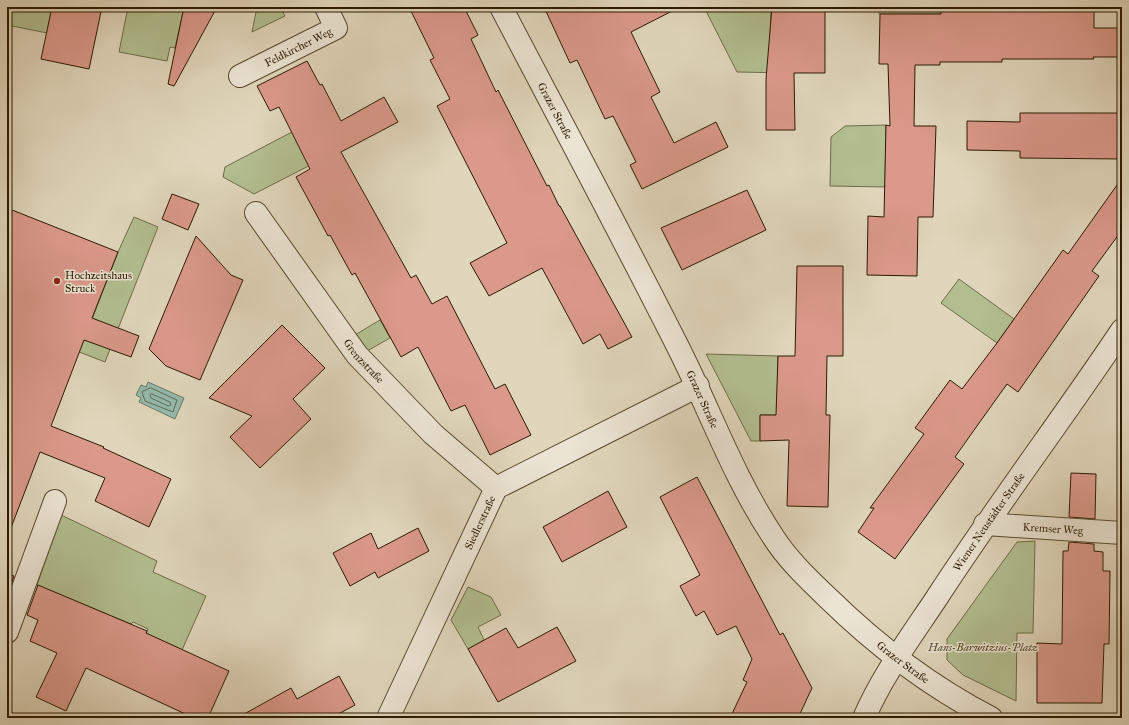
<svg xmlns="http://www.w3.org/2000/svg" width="1129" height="725" font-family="'IM FELL Great Primer',serif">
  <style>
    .green { fill: #b2be90; stroke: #6f6c48 }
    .water { fill: #94b9ac; stroke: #6a7967 }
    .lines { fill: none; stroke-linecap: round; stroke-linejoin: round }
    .shore { stroke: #606a56; stroke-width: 1 }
    .building { fill: #db998b; stroke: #2c1a00 }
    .minor-casing { stroke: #59492f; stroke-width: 24 }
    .minor { stroke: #ebe4d3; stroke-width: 22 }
    .poi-dot { fill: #8f2418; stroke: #ebe4d3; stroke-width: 1.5 }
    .labels { text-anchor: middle; stroke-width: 3; stroke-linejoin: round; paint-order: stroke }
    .street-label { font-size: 11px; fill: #2c1a00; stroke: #ebe4d3 }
    .poi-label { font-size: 11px; fill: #2c1a00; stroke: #ebe4d3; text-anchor: start }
    .park-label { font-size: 11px; font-style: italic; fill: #544b2b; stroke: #ebe4d3 }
  </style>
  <rect width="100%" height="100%" fill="#e0d6bb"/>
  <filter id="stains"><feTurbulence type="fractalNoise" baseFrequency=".005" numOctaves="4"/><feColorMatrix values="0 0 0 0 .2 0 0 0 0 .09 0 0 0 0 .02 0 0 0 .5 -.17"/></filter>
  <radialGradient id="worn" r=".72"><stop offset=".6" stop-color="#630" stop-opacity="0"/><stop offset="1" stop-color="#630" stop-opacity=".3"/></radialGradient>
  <path class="green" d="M7,7H52L47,33L7,25Z
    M128,7H184L175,48L170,47L167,61L119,52Z
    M257,7H280L285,16L252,32Z
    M704,7H771L770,36H790V73L737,72Z
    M879,7H1063L1002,8V11H941V14H879Z
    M886,125L885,187L830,186L831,137L845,126Z
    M292,132L326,157L254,194L223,177L225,167Z
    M134,217L158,227L105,362L7,324V310L84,340L118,252Z
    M959,279L1014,319L997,343L941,303Z
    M380,320L390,338L367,351L355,335Z
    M706,354L778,356L777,415H760V441H751Z
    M61,515L157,561L153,572L206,596L182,650L146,634L148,629L133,622L131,624L37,585Z
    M1035,541L1033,633H1017L1016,701L963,675L947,660V639L1017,542Z
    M468,587L491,597L501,615L478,627L484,640L468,649L451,620Z"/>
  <path class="water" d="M148,382L184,398L175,419L139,402L141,398L136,395L141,385L146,387Z"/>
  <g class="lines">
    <path class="shore" d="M151,388L177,400L173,412L145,401L142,392Z
      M152,394L170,402L171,405L168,406L151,398L150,395Z"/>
  </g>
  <path class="building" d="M52,7H102L89,69L41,59Z
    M184,7H217L174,86L168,84Z
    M409,7H464L478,35L471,39L496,92L498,90L547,186L549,185L559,206H560L632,337L608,349L600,334L583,344L542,268L489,296L470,263L507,243L437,106L450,99L430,60L434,58Z
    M544,7H680L631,32L660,92L651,97L674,143L716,122L728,147L642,189L630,165L636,162L613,116L605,119L577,60L570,63Z
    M772,7H825V73H794L795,130H766V79Z
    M1002,8H1094V28H1122V57H1093L1094,59H1002V62H940V65H915L914,126H936L933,217H918L917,276L867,275L868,216L884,217L886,125L890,126L888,64H879L880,14H941V11H1002Z
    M307,61L320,85L322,84L341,121L384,97L398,122L341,152L411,278L416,275L432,304L447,296L495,389L505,384L531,435L490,455L465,405L451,411L418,347L401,357L355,273L352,275L330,235L328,236L296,177L310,169L279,107L270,111L257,86Z
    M1020,113H1122V159L1020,158V151L967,150V121L1020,122Z
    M1122,178V230L1092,271L1099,276L1018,392L1007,384L972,433L955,457L964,464L895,559L858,532L874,508H870L924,434L915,428L950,380L962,389L997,343L1063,250L1068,254Z
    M747,190L766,230L682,270L661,228Z
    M172,194L199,204L188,230L162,219Z
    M7,208L118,252L92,318L139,336L131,357L84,340L51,426L104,447L103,448L171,479L149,527L95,501L105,478L40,452L9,533H7Z
    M196,236L231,275L243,280L200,380L166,366L149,349Z
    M797,266H843V356H827L826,415H830L828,507L787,506L789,440L760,441V415H776L778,356H795Z
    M282,325L325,368L293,399L311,419L260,468L230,437L252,416L209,398Z
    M1071,473L1096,474L1095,519L1069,517Z
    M697,477L780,635L783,633L812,688L798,718H730L747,682L743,680L752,659L736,626L717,635L704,611L696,616L680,586L700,575L660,497Z
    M608,491L627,527L562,562L543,527Z
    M418,528L429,551L378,578L375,572L350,586L333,553L371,533L378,549Z
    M1069,542L1094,544V551L1103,552V571H1110L1109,644H1104L1102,703H1037V643L1062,644L1063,551H1068Z
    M7,573L14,576L7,596Z
    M38,585L147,631L146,633L229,671L208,718H194L86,668L66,711L36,697L57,653L30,641L38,620L27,615Z
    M557,627L576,661L498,702L468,649L506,628L518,648Z
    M339,676L355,705L331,718H237L291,688L297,699Z"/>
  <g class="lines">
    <defs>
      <g id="minor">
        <path id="s1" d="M501,7C560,120 620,232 677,345C709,408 733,476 772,535C787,559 808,579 828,598C877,646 931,687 991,718"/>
        <path id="s2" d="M240,76L336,28L326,7"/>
        <path id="s3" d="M256,213L357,355L433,434L496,488"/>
        <path id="s4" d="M985,524L1122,533"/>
        <path d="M7,632L55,501"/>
        <path id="s5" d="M388,718L496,488L698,386"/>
        <path id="s6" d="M864,718C882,676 910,638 936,599C995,508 1061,421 1122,330"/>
      </g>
    </defs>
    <use href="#minor" class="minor-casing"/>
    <use href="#minor" class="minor"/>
  </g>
  <circle class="poi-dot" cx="57" cy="281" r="4"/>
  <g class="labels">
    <g class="street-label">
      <text dy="4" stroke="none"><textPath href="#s2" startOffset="65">Feldkircher Weg</textPath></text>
      <text dy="4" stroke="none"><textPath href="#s1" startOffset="117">Grazer Straße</textPath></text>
      <text dy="4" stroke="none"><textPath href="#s3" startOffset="183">Grenzstraße</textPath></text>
      <text dy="4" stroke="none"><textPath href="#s1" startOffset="441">Grazer Straße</textPath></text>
      <text dy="4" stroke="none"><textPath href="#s6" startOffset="233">Wiener Neustädter Straße</textPath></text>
      <text dy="4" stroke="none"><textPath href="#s5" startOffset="216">Siedlerstraße</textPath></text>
      <text dy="4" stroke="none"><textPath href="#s4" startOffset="68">Kremser Weg</textPath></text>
      <text dy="4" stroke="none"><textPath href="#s1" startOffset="777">Grazer Straße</textPath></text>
    </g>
    <g class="poi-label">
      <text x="65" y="279">Hochzeitshaus<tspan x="65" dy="13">Struck</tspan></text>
    </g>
    <g class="park-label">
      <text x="983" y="651">Hans-Barwitzius-Platz</text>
    </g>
  </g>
  <rect width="1129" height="725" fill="none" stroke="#e0d6bb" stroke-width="24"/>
  <rect x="8" y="8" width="1113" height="709" fill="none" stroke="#2c1a00" stroke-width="2"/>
  <rect x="12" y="12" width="1105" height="701" fill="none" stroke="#2c1a00"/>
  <rect width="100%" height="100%" filter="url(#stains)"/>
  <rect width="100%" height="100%" fill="url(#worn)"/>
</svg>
